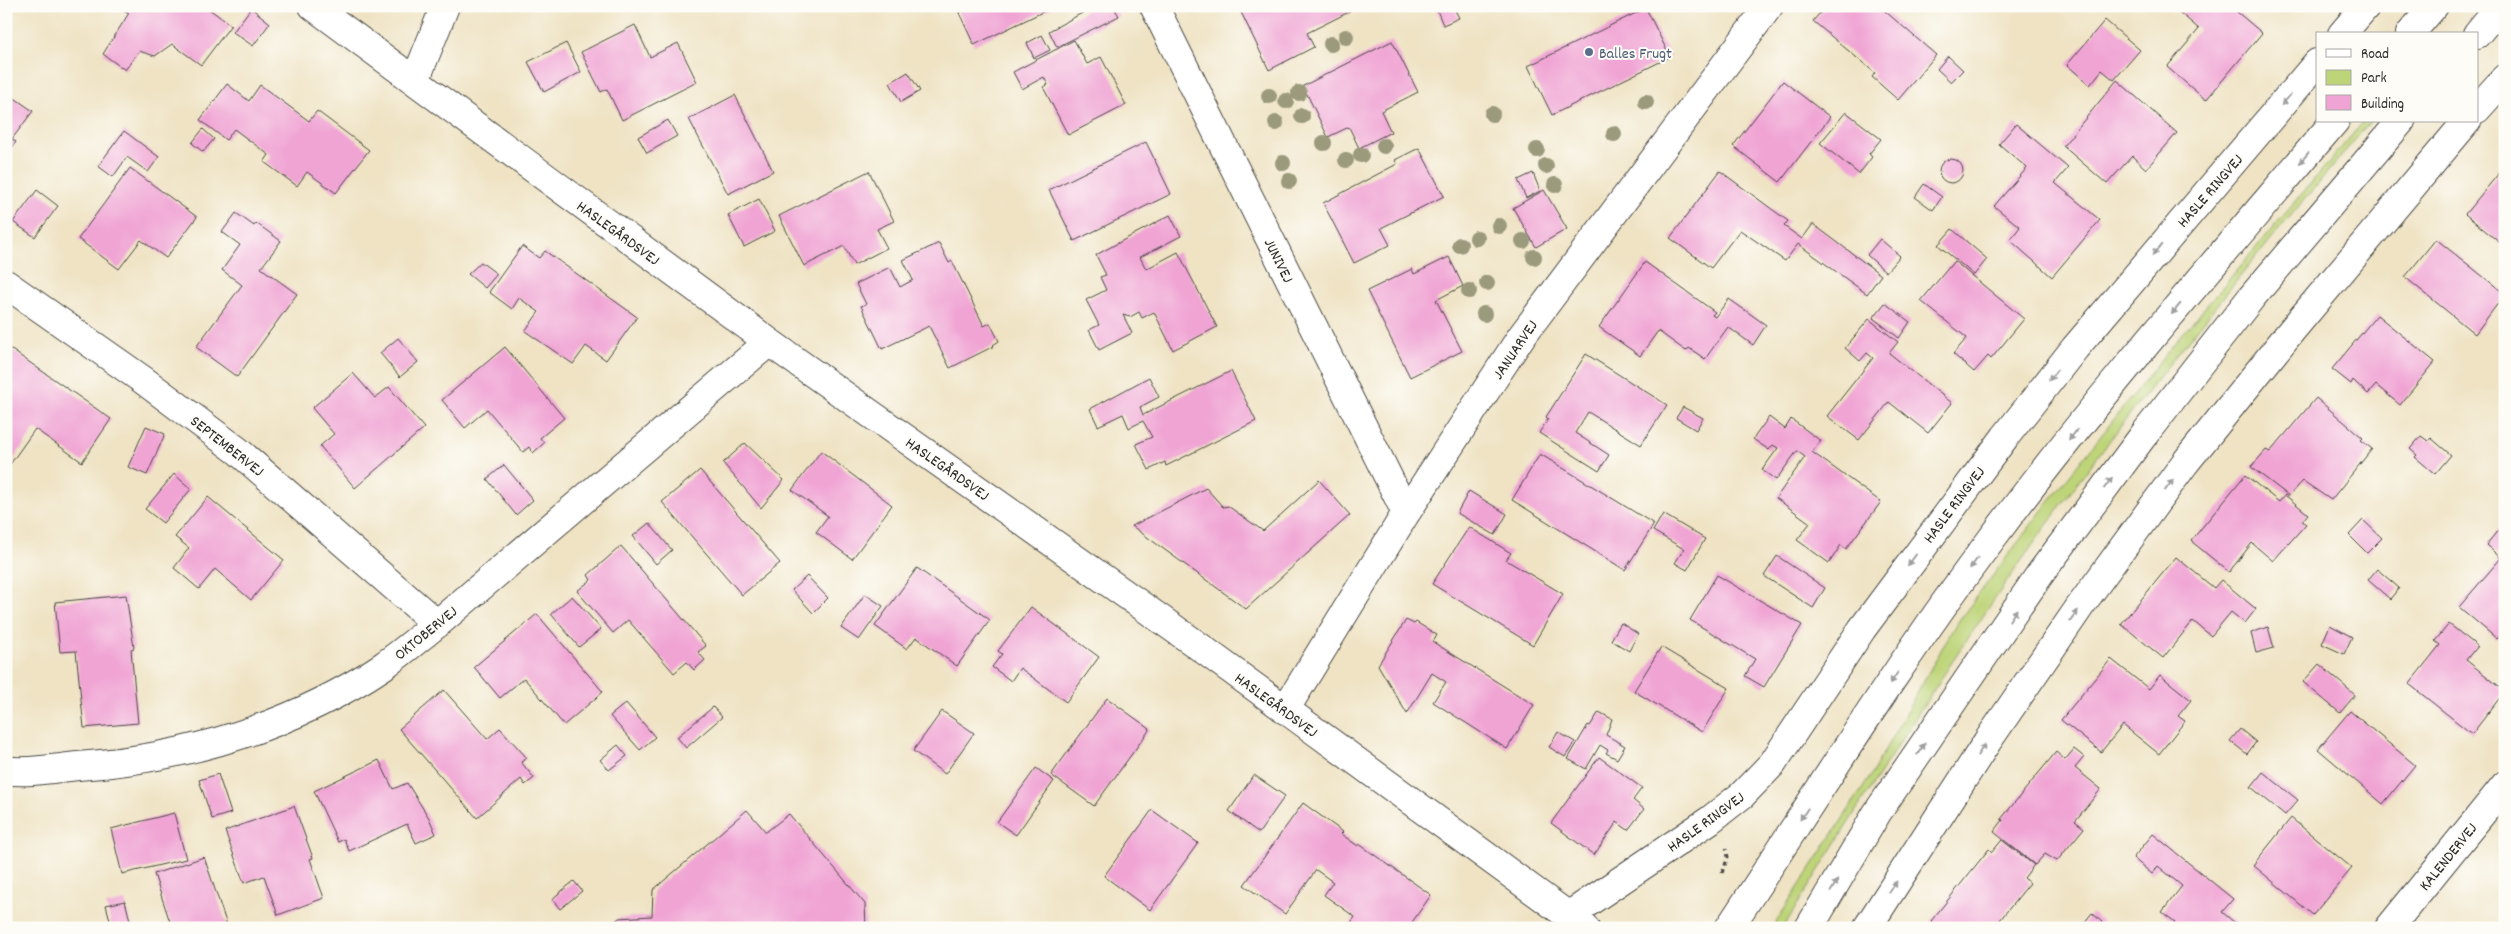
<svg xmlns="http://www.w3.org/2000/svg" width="2511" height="934" font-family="Dekko,sans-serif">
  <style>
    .green { fill: #bdd478; stroke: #748052 }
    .building { fill: #f0a4d4 }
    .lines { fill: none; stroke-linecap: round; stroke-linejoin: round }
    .street-casing { stroke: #484742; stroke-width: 30 }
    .secondary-casing { stroke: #484742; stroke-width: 30 }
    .path { stroke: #484742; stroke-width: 3; stroke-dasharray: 4 4; stroke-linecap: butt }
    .street { stroke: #fff; stroke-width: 28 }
    .secondary { stroke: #fff; stroke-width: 28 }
    .tree { fill: #9b9a7c }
    .oneway { fill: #a0a0a0 }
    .service-dot { fill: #5c6f8a; stroke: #fdfcf7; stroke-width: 2 }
    .labels { text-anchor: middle; stroke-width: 4; stroke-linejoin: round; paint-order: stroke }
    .service-label { font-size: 16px; fill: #4e5e75; stroke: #fdfcf7; text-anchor: start }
    .street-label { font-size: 16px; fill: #2b2b2b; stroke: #fdfcf7 }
  </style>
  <rect width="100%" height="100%" fill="#fdfcf7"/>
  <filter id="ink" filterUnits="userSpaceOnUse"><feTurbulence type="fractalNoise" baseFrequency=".02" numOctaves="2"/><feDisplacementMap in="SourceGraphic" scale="10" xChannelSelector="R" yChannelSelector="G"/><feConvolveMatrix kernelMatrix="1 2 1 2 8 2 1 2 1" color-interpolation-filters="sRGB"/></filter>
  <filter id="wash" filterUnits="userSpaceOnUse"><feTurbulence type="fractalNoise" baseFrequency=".0096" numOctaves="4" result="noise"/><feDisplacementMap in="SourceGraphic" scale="20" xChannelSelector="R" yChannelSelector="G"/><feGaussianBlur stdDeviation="1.12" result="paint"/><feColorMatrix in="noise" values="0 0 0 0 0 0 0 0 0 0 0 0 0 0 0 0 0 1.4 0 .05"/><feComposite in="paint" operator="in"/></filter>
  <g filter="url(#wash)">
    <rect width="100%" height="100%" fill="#efe3c4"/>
    <path class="green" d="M2364,121H2371C2264,246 2159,372 2062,504C1962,641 1872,784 1783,928H1772L1868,780L1954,627L2053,496L2173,345Z"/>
    <g id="blocks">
      <path class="building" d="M124,6H205L231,25L201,65L172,44L155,56L139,51L125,70L103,54L129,13L122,9Z
        M956,6H1055L974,45Z
        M1095,6H1113L1119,16L1057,47L1049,31Z
        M1238,6H1349L1351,11L1307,33L1314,47L1269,70Z
        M1440,6H1453L1459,18L1443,25L1436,8Z
        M1826,6H1879L1936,55L1898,100L1872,77L1875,73L1813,21Z
        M2185,6H2230L2262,33L2206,100L2167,67L2199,29L2179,12Z
        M251,8L270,23L253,46L233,32Z
        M1646,8L1670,57L1552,115L1528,66Z
        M2105,20L2140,50L2114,80L2102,70L2090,85L2067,65Z
        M635,25L650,57L678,43L697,82L622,120L607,89L601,92L581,52Z
        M1042,35L1050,50L1034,58L1027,43Z
        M1074,40L1087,64L1101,57L1126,105L1068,135L1043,87L1048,85L1044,77L1022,89L1013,72Z
        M1392,41L1418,92L1381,111L1391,132L1359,148L1349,127L1328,137L1303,86Z
        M566,43L581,72L544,92L528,62Z
        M1948,56L1963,70L1951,82L1937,69Z
        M908,72L920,91L901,102L890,83Z
        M2117,80L2177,133L2146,169L2132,156L2107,184L2063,146Z
        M1783,81L1830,117L1780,182L1733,146Z
        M227,84L249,101L260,85L309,121L317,111L369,150L336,193L307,172L297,186L264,162L269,155L234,129L226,140L200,120Z
        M6,92L33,111L12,139L16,142L6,155Z
        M735,95L773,171L728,194L689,119Z
        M1846,112L1881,139L1869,154L1872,157L1859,174L1820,143Z
        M668,120L677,136L647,153L638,137Z
        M2016,124L2068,168L2055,183L2100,220L2052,277L2010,240L2020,227L1994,206L2027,168L1999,144Z
        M203,129L214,139L203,152L192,143Z
        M124,131L159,157L148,172L127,157L113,177L98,166Z
        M1146,142L1171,194L1074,241L1049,190Z
        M1419,148L1444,196L1381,228L1390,245L1354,263L1323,203L1397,164L1395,160Z
        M1939 171a12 12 0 1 1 24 0a12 12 0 1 1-24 0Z
        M2505,166V247L2465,214Z
        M130,168L197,217L166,258L141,240L119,269L78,239Z
        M869,171L894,221L877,229L887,248L854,265L844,246L804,266L779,216Z
        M1720,171L1788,221L1784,226L1802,239L1813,224L1881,275L1867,294L1798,244L1785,261L1740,230L1711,268L1670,238Z
        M1533,173L1540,191L1526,198L1518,180Z
        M1924,184L1942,197L1933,210L1915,197Z
        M37,190L58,206L35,237L13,222Z
        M1544,190L1567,229L1536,247L1513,208Z
        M759,199L775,231L744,247L728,215Z
        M236,213L254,226L256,223L281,241L261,268L297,294L237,377L196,347L242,285L222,270L240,245L222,232Z
        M1170,215L1181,236L1140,257L1146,269L1178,252L1217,327L1173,350L1154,312L1142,318L1139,312L1130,317L1123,315L1132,333L1099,350L1089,330L1099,325L1086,300L1106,290L1100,277L1106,275L1096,255Z
        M1952,229L1987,259L1974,275L1938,245Z
        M1880,239L1900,256L1886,272L1867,255Z
        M2436,239L2505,294L2475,334L2405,277Z
        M939,243L949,263L952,261L984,326L990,323L999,341L993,345L994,346L950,368L929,326L882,349L861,306L866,304L856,284L890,267L900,287L913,280L903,260Z
        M522,246L539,258L545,251L637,317L606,360L586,346L573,364L525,331L539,312L519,298L512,309L489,292Z
        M1449,257L1463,286L1436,300L1462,351L1410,377L1367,291L1412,269L1414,274Z
        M1954,261L2024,319L1991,359L1988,356L1974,372L1953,354L1967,338L1921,301Z
        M481,262L497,274L485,288L468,274Z
        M1645,262L1715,312L1712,315L1715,317L1729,299L1766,325L1753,345L1728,327L1705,359L1689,348L1686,351L1658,331L1640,356L1599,327Z
        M1885,303L1910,322L1899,338L1873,318Z
        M2377,315L2435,362L2400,405L2376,385L2368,394L2353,380L2351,384L2332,369Z
        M1869,319L1898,342L1889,353L1952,403L1928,433L1889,402L1859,440L1827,416L1873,358L1867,353L1860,361L1845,348Z
        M398,338L418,362L400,377L380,353Z
        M6,346L111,419L82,462L35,429L6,470Z
        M505,347L564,418L540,438L544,443L533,453L529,447L523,452L487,409L465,428L442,400Z
        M1586,354L1667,405L1641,445L1588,412L1575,433L1609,455L1599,471L1539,433L1548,419L1546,417Z
        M1231,371L1256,421L1166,466L1165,462L1149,470L1136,444L1152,437L1143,421L1129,428L1123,414L1098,426L1090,409L1149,377L1159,397L1140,407L1143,415Z
        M353,373L375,398L389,387L424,428L355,488L320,446L334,434L312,408Z
        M2316,398L2363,438L2361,440L2372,449L2331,500L2303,481L2289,496L2251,467L2266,450L2270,452Z
        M1683,407L1703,418L1696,430L1676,418Z
        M1769,417L1785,429L1791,419L1821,441L1812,452L1881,502L1846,549L1841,545L1829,563L1797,540L1810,523L1776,498L1805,457L1797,451L1776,480L1762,470L1778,448L1773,445L1769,450L1753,439Z
        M146,426L165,434L147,475L128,467Z
        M2421,436L2428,441L2431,438L2451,455L2435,474L2415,457L2417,455L2410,449Z
        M745,443L784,480L761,508L723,463Z
        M821,451L892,505L852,559L816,532L828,516L792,490Z
        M1540,454L1654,524L1625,570L1512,500Z
        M504,465L533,500L516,515L487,479Z
        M700,470L780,563L742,595L662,502Z
        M174,474L191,489L163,523L145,509Z
        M2245,475L2279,502L2285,495L2308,514L2302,521L2306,524L2273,561L2252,543L2229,572L2191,541Z
        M1319,480L1350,515L1246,609L1132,526L1206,488L1223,507L1228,506L1263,531Z
        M1469,491L1507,514L1495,535L1457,513Z
        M208,497L284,560L251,600L215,569L199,589L174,568L189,548L175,537Z
        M1663,514L1705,539L1687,570L1675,563L1684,549L1653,531Z
        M2363,520L2382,538L2367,553L2349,535Z
        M649,523L672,550L656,564L633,536Z
        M1469,527L1511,553L1506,560L1563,594L1533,645L1432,584Z
        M2499,529L2505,533V629L2497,639L2459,607L2501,558L2486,545Z
        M621,546L706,646L698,652L705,660L694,670L687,662L674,673L628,620L613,633L577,591L591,580L588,575Z
        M1777,556L1825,588L1813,608L1764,576Z
        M2176,557L2214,588L2221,580L2256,609L2245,623L2231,612L2211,636L2193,621L2163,658L2121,624Z
        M917,568L990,620L957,666L916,637L907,649L875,626Z
        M2377,569L2399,588L2390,599L2368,580Z
        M1717,575L1802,625L1764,687L1745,676L1755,659L1690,620Z
        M807,576L828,598L813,613L792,590Z
        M865,594L883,606L859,640L841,628Z
        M126,595L134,648L131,649L138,723L84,728L76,651L60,652L55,602Z
        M572,596L601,629L579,647L551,614Z
        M1031,607L1099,657L1066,702L1020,668L1011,681L992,667L1002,654L998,651Z
        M537,614L603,692L564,725L524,678L500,698L474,667Z
        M1406,620L1414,624L1416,622L1437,635L1433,642L1534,705L1507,749L1433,702L1446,682L1432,673L1407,714L1378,665Z
        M1621,623L1638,634L1629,651L1611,640Z
        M2449,624L2477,646L2466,660L2505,691L2472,734L2409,684L2440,645L2435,641Z
        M2330,625L2352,637L2344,654L2322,644Z
        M2268,627L2274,648L2256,653L2251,633Z
        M1661,647L1729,688L1702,732L1634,691Z
        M2111,659L2149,689L2160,675L2191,700L2178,716L2185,721L2159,754L2123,725L2101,752L2061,720Z
        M2319,664L2355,695L2340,713L2303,682Z
        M444,690L487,739L500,728L527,758L521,762L534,778L525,785L521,779L477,818L399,729Z
        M1107,698L1150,729L1094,806L1051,775Z
        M626,703L655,737L640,750L610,716Z
        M713,707L722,717L686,748L677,737Z
        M942,711L974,733L945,774L913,751Z
        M2350,711L2415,765L2383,804L2318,749Z
        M1599,712L1612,719L1606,735L1625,746L1617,759L1606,753L1608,750L1600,745L1586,769L1568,759L1588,725L1590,726Z
        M2240,729L2256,742L2247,754L2230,741Z
        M1558,732L1575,742L1565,757L1549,747Z
        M618,745L627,756L609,770L600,760Z
        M2074,749L2084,757L2075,768L2101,789L2075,821L2084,828L2057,861L2045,854L2035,865L1994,832L2003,820L2001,819L2056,752L2065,760Z
        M1599,757L1642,788L1633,800L1644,809L1628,830L1617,822L1594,855L1551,823Z
        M379,760L393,789L407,783L429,818L436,834L416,843L407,824L349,851L344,839L338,842L314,791Z
        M1036,768L1054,781L1016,835L997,822Z
        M2263,772L2298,800L2285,815L2251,787Z
        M218,774L231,813L212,819L199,780Z
        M1254,775L1285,796L1259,833L1229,811Z
        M1303,803L1343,832L1341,834L1358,846L1359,844L1431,895L1408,928H1347L1355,917L1324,895L1333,882L1316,870L1285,914L1244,885Z
        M294,806L313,858L310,859L324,898L278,915L264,876L244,883L225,831Z
        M747,810L766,832L789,814L865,904L866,928H607L619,918L652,916L653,890Z
        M1152,810L1198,843L1150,910L1104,876Z
        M174,813L186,859L122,874L111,829Z
        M2291,818L2352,868L2313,915L2253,865Z
        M2153,834L2233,899L2222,912L2241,928H2170L2175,922L2162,912L2182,886L2158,866L2152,874L2133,858Z
        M2002,840L2034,865L2024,878L2030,883L1999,921L2008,928H1939L1931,921L1989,849L1992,852Z
        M204,857L228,928H172L154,874Z
        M574,881L582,891L560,909L552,899Z
        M125,901L132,928H112L106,905Z
        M2092,913L2102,922L2097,928H2080Z"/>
    </g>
  </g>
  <g filter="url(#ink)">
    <use href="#blocks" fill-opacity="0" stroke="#484742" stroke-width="1"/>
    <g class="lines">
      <defs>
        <path id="street" d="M313,6L769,342L1193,642L1585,928
          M1154,6L1406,513
          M2342,34L2366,6
          M415,81L445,6
          M2477,109L2505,78
          M6,284L143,380L238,451L437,624
          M1285,710L1406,513L1521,337L1769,6
          M6,770C26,774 57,768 78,766C184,759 294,726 383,666C402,653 419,638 437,624L769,342
          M1568,916L1710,820L1742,795L1773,763L1862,629L2005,437L2075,348L2317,63
          M1867,928L1987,742L2081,605L2185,463L2292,330L2467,121
          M2389,928L2505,785"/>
        <path id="secondary" d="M2410,34L2434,6
          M2477,34L2500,6
          M1729,928C1815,798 1897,665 1990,541C2098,396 2218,259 2335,121
          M1809,928L1877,813L2040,574L2143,436L2251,298L2401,121"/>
      </defs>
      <use href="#street" class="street-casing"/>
      <use href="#secondary" class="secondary-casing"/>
      <path class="path" d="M1722,873L1728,857L1726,849"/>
      <use href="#street" class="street"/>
      <use href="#secondary" class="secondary"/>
    </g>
    <g class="tree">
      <circle cx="1346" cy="37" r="8"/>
      <circle cx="1331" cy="44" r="8"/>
      <circle cx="1299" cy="93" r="8"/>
      <circle cx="1269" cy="96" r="8"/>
      <circle cx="1286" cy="101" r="8"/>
      <circle cx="1646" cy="102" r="8"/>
      <circle cx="1492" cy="114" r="8"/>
      <circle cx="1302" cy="116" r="8"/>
      <circle cx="1276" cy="123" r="8"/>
      <circle cx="1614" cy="134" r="8"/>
      <circle cx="1324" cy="143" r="8"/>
      <circle cx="1384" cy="146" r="8"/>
      <circle cx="1537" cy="150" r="8"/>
      <circle cx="1361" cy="155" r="8"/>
      <circle cx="1346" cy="160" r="8"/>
      <circle cx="1283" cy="163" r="8"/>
      <circle cx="1546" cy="166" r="8"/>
      <circle cx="1289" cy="181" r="8"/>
      <circle cx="1555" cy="185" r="8"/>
      <circle cx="1499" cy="226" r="8"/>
      <circle cx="1477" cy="238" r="8"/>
      <circle cx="1523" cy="241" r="8"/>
      <circle cx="1460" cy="245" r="8"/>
      <circle cx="1534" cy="257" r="8"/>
      <circle cx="1487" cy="283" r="8"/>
      <circle cx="1469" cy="291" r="8"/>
      <circle cx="1484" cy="314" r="8"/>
    </g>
    <defs><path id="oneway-solid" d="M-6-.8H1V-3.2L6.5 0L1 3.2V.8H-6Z" transform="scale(1.25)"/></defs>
    <g class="oneway">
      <use href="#oneway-solid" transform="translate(2286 100) rotate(130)"/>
      <use href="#oneway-solid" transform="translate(2304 158) rotate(130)"/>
      <use href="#oneway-solid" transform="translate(2157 250) rotate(131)"/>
      <use href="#oneway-solid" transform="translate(2176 309) rotate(130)"/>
      <use href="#oneway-solid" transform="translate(2053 375) rotate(128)"/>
      <use href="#oneway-solid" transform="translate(2073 435) rotate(128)"/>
      <use href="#oneway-solid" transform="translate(2108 483) rotate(-54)"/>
      <use href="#oneway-solid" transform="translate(2169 485) rotate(-54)"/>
      <use href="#oneway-solid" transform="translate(1912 560) rotate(126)"/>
      <use href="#oneway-solid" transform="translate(1974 563) rotate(126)"/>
      <use href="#oneway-solid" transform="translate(2013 615) rotate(-56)"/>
      <use href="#oneway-solid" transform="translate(2074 616) rotate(-55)"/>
      <use href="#oneway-solid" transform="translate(1894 678) rotate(123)"/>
      <use href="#oneway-solid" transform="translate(1921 749) rotate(-56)"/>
      <use href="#oneway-solid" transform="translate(1981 750) rotate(-57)"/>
      <use href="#oneway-solid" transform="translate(1804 814) rotate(123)"/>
      <use href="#oneway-solid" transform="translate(1834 886) rotate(-59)"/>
      <use href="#oneway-solid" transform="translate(1893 887) rotate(-57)"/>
    </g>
  </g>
  <circle class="service-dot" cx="1589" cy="52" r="5"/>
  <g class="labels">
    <g class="service-label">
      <text x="1599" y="58">Balles Frugt</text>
    </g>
    <g class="street-label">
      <text transform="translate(2209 190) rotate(-49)" y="6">HASLE RINGVEJ</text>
      <text transform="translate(619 232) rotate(36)" y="6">HASLEGÅRDSVEJ</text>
      <text transform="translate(1280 260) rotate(64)" y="6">JUNIVEJ</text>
      <text transform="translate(1514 349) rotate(-56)" y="6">JANUARVEJ</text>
      <text transform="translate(228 445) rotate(38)" y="6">SEPTEMBERVEJ</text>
      <text transform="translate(948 468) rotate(35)" y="6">HASLEGÅRDSVEJ</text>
      <text transform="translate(1953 504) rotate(-53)" y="6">HASLE RINGVEJ</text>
      <text transform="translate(425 632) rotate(-39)" y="6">OKTOBERVEJ</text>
      <text transform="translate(1277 704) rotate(36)" y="6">HASLEGÅRDSVEJ</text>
      <text transform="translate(1705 821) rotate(-36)" y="6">HASLE RINGVEJ</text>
      <text transform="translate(2447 856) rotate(-51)" y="6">KALENDERVEJ</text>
    </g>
  </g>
  <rect width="2511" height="934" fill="none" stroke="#fdfcf7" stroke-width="25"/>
  <rect x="2316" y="32" width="162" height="90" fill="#fdfcf7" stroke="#a9a8a5"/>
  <rect x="2326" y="49" width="25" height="8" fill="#ffffff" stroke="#a9a8a5"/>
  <text x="2361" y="58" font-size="15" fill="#2b2b2b">Road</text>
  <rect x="2326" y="70" width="25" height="15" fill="#bdd478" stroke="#a9a8a5"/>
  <text x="2361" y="82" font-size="15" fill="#2b2b2b">Park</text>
  <rect x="2326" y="95" width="25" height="15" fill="#f0a4d4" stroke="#a9a8a5"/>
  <text x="2361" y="108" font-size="15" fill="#2b2b2b">Building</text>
</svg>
